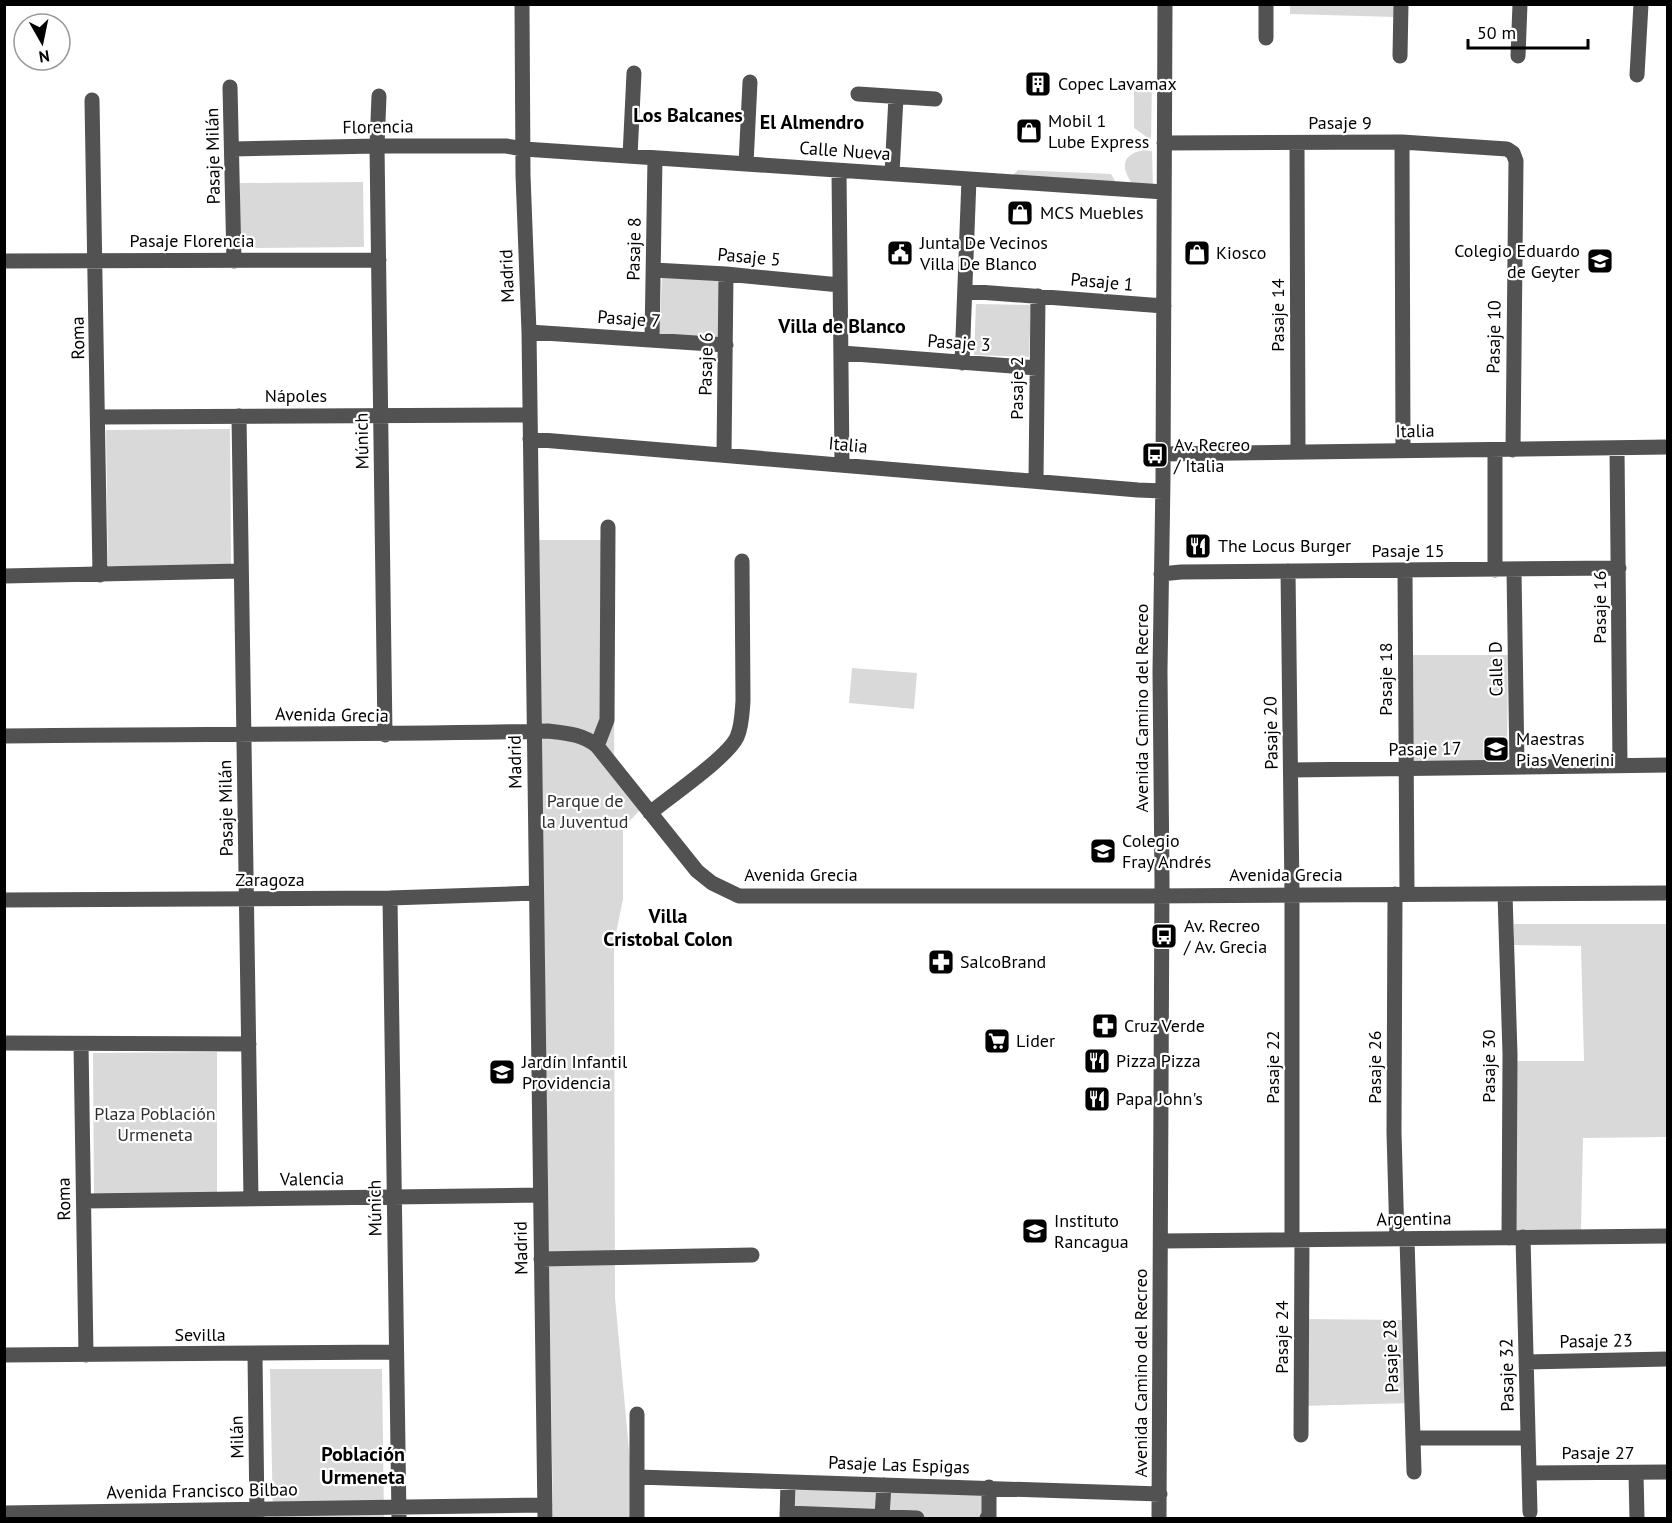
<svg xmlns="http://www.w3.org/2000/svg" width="1672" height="1523" font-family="'PT Sans',sans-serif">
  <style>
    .green { fill: #d9d9d9 }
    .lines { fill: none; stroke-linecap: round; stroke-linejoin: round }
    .minor { stroke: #525252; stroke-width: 15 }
    .labels { text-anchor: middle; stroke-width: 4.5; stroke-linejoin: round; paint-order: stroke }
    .poi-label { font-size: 18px; fill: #000; stroke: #fff; text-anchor: start }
    .street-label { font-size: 18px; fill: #000; stroke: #fff }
    .park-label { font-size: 18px; fill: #303030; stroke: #fff }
    .neighbourhood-label { font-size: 20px; font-weight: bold; fill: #000; stroke: #fff }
  </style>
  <rect width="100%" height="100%" fill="#fff"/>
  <path class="green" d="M1290,5H1396V17L1290,14Z
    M1152,81L1151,140L1134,128V86Z
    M1144,150L1152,151L1153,189L1135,188C1122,171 1118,155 1144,150Z
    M1018,170L1111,174L1118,186L1010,178Z
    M363,182L364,247L240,248V183Z
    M662,277L722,281L719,340L659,337Z
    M976,304L1031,305L1029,357L974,355Z
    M230,429L231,565L108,566L106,430Z
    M538,540H615L614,777L640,810L623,828V899L614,943L615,1298L631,1472L633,1518H553Z
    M1409,655H1508L1507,764L1408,763Z
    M852,668L917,673L914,709L849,703Z
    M1514,924H1667V1137L1583,1138L1581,1230L1515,1231L1516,1061H1584L1581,946L1514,945Z
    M217,1052V1196H94L93,1053Z
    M1301,1319L1410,1320L1412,1403L1301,1406Z
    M270,1369H382L384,1518H273Z
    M788,1482L989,1487L987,1518H917L787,1513Z"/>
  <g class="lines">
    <path class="minor" d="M522,4L523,175L529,332L545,1518
      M1266,4V38
      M1400,56L1401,4
      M1518,56L1520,4
      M1637,75L1641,4
      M230,87L234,261
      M858,94L935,99
      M379,96L377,146L385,735
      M92,100L100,575
      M1402,142L1403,451
      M1164,143L1402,142L1507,149L1513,153L1516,161L1513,450
      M1297,143L1298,452
      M233,149L377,146H506L524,149L1164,192
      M630,156L634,73
      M746,164L750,82
      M839,171L842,464
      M892,173L896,97
      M4,261L379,260
      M654,270L726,274L840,285
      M965,291L1164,306
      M529,332L726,345
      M652,340L655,158
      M842,353L1037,368
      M962,363L969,179
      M239,416L251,1199
      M99,417L529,415
      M530,439L1138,490L1163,491
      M1617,448L1620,766
      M724,454L726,274
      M1163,454L1668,447
      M1036,480L1038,296
      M1495,570V450
      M1514,570L1517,767
      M1288,571L1292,895V1240
      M1405,571L1407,894
      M1161,574L1181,572L1619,568
      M4,576L241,571
      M4,736C186,734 367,735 548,731C566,733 583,734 597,746L697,871L712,883L739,896H1149L1668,893
      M597,746L607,720L608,527
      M1291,770L1668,765
      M650,813C669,797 728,757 737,737C742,726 742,713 743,701L742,561
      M1395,894L1394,1132L1397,1239
      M1505,894L1510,1054L1509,1238
      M390,898L399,1518
      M4,900L390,898L536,893
      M4,1043L249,1044
      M81,1044L86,1355
      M84,1201L540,1195
      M1523,1237L1530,1512
      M1407,1239L1414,1472
      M1161,1241L1668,1236
      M541,1259L752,1255
      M255,1354L257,1518
      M4,1355L396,1352
      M1526,1362L1668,1359
      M637,1414V1518
      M1301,1435L1302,1240
      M1413,1438H1528
      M1529,1473L1668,1472
      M1636,1473L1637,1518
      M637,1477L1160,1494
      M4,1513L545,1505
      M787,1513L917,1518
      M882,1516L884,1485
      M787,1518L788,1482
      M987,1518L989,1517V1487
      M1159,1518L1162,880L1160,671L1163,479L1165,4"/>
  </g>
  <defs>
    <symbol id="building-square" viewBox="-11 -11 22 22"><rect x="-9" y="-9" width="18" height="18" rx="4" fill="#000" stroke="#fff"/><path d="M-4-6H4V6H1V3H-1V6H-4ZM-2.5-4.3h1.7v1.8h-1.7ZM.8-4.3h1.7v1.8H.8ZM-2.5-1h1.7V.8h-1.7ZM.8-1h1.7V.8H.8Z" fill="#fff"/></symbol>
    <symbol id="shop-square" viewBox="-11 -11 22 22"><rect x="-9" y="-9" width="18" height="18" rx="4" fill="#000" stroke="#fff"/><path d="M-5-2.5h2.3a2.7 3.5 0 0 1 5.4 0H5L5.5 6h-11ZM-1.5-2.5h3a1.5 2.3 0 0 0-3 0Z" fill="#fff"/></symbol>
    <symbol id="civic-square" viewBox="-11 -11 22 22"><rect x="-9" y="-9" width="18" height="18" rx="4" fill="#000" stroke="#fff"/><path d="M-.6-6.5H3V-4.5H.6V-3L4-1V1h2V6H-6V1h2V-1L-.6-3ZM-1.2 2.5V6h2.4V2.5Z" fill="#fff"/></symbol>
    <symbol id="school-square" viewBox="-11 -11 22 22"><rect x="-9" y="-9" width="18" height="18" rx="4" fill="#000" stroke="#fff"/><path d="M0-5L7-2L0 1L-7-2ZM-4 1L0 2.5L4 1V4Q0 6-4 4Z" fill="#fff"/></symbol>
    <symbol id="bus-square" viewBox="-11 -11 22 22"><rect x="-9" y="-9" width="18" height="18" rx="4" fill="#000" stroke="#fff"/><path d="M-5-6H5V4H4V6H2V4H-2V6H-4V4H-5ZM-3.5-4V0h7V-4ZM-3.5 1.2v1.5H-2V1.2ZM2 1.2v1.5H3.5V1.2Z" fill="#fff"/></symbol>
    <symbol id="restaurant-square" viewBox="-11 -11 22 22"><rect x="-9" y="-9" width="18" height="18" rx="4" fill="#000" stroke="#fff"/><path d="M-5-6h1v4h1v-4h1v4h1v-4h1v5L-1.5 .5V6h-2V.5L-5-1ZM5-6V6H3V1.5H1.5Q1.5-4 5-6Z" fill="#fff"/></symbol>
    <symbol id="pharmacy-square" viewBox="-11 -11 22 22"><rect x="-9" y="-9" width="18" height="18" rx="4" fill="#000" stroke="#fff"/><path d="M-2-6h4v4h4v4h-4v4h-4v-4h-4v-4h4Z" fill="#fff"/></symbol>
    <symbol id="supermarket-square" viewBox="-11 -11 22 22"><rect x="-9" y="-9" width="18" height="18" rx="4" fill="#000" stroke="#fff"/><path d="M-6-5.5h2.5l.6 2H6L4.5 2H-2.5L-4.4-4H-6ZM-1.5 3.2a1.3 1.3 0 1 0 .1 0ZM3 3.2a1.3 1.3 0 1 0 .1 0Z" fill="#fff"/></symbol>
  </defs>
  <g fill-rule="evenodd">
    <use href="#building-square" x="1023" y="69" width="30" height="30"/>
    <use href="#shop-square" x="1014" y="116" width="30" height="30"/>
    <use href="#shop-square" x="1005" y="198" width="30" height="30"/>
    <use href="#civic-square" x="885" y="238" width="30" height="30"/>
    <use href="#shop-square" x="1182" y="238" width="30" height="30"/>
    <use href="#school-square" x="1585" y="246" width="30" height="30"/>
    <use href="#bus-square" x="1140" y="440" width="30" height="30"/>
    <use href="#restaurant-square" x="1183" y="531" width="30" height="30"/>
    <use href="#school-square" x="1481" y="734" width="30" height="30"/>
    <use href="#school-square" x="1088" y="836" width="30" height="30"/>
    <use href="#bus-square" x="1149" y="921" width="30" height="30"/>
    <use href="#pharmacy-square" x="926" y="947" width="30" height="30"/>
    <use href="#pharmacy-square" x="1090" y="1011" width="30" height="30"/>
    <use href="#supermarket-square" x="982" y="1026" width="30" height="30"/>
    <use href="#restaurant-square" x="1082" y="1046" width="30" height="30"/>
    <use href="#school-square" x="487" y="1057" width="30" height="30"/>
    <use href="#restaurant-square" x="1082" y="1084" width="30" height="30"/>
    <use href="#school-square" x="1020" y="1216" width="30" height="30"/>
  </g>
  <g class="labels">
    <g class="poi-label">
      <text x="1058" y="90">Copec Lavamax</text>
      <text x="1048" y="127">Mobil 1<tspan x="1048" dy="21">Lube Express</tspan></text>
      <text x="1040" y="219">MCS Muebles</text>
      <text x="920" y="249">Junta De Vecinos<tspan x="920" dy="21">Villa De Blanco</tspan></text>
      <text x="1580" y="257" text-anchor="end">Colegio Eduardo<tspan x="1580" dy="21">de Geyter</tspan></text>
      <text x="1216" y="259">Kiosco</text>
      <text x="1174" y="451">Av. Recreo<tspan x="1174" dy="21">/ Italia</tspan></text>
      <text x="1218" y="552">The Locus Burger</text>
      <text x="1516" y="745">Maestras<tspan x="1516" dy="21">Pias Venerini</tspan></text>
      <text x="1122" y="847">Colegio<tspan x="1122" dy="21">Fray Andrés</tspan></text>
      <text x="1184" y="932">Av. Recreo<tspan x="1184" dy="21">/ Av. Grecia</tspan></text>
      <text x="960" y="968">SalcoBrand</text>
      <text x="1124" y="1032">Cruz Verde</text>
      <text x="1016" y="1047">Lider</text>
      <text x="1116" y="1067">Pizza Pizza</text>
      <text x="522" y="1068">Jardín Infantil<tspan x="522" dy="21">Providencia</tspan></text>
      <text x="1116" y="1105">Papa John's</text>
      <text x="1054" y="1227">Instituto<tspan x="1054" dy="21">Rancagua</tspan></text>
    </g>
    <g class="street-label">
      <text x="1340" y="129">Pasaje 9</text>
      <text transform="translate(378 127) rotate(-1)" y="6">Florencia</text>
      <text transform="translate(845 151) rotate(4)" y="6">Calle Nueva</text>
      <text transform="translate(213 156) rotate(-91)" y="6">Pasaje Milán</text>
      <text x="192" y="247">Pasaje Florencia</text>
      <text transform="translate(634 249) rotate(-89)" y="6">Pasaje 8</text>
      <text transform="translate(749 257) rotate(5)" y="6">Pasaje 5</text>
      <text transform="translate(507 276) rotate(-92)" y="6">Madrid</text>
      <text transform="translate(1102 282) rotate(5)" y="6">Pasaje 1</text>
      <text transform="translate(1278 315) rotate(-90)" y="6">Pasaje 14</text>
      <text transform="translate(629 319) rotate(4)" y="6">Pasaje 7</text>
      <text transform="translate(1494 337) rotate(-89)" y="6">Pasaje 10</text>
      <text transform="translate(78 338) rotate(-91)" y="6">Roma</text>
      <text transform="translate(959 343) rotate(4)" y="6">Pasaje 3</text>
      <text transform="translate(706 364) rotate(-89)" y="6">Pasaje 6</text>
      <text transform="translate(1017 388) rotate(-90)" y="6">Pasaje 2</text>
      <text x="296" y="402">Nápoles</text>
      <text transform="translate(1415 431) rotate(-1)" y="6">Italia</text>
      <text transform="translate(362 441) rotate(-91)" y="6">Múnich</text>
      <text transform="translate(848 445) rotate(5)" y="6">Italia</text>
      <text x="1408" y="557">Pasaje 15</text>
      <text transform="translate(1600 607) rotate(-90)" y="6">Pasaje 16</text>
      <text transform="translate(1496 669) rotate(-91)" y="6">Calle D</text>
      <text transform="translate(1386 679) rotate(-90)" y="6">Pasaje 18</text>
      <text transform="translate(1142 708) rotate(-90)" y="6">Avenida Camino del Recreo</text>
      <text transform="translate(332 715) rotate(1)" y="6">Avenida Grecia</text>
      <text transform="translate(1271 733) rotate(-91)" y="6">Pasaje 20</text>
      <text transform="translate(1425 749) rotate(-1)" y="6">Pasaje 17</text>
      <text transform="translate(515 762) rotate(-91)" y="6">Madrid</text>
      <text transform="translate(226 808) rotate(-91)" y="6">Pasaje Milán</text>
      <text x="801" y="881">Avenida Grecia</text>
      <text x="1286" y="881">Avenida Grecia</text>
      <text x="270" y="886">Zaragoza</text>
      <text transform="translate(1489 1066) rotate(-90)" y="6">Pasaje 30</text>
      <text transform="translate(1273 1067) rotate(-90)" y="6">Pasaje 22</text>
      <text transform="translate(1375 1067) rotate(-90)" y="6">Pasaje 26</text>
      <text transform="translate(312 1179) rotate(-1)" y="6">Valencia</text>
      <text transform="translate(64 1199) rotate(-91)" y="6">Roma</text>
      <text transform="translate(375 1208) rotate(-91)" y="6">Múnich</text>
      <text transform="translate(1414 1219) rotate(-1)" y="6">Argentina</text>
      <text transform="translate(521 1248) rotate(-91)" y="6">Madrid</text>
      <text x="200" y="1341">Sevilla</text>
      <text transform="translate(1282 1337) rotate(-90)" y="6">Pasaje 24</text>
      <text transform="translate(1596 1341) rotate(-1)" y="6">Pasaje 23</text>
      <text transform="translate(1391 1356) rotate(-92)" y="6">Pasaje 28</text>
      <text transform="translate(1141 1373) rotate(-90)" y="6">Avenida Camino del Recreo</text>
      <text transform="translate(1507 1375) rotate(-91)" y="6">Pasaje 32</text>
      <text transform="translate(237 1437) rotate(-91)" y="6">Milán</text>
      <text x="1598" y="1459">Pasaje 27</text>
      <text transform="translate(899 1465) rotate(2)" y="6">Pasaje Las Espigas</text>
      <text transform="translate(202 1491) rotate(-1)" y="6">Avenida Francisco Bilbao</text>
    </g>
    <g class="park-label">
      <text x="585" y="807">Parque de<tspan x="585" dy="21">la Juventud</tspan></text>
      <text x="155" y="1120">Plaza Población<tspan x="155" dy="21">Urmeneta</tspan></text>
    </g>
    <g class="neighbourhood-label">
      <text x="688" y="122">Los Balcanes</text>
      <text x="812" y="129">El Almendro</text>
      <text x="842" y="333">Villa de Blanco</text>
      <text x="668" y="923">Villa<tspan x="668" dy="23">Cristobal Colon</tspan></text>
      <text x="363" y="1461">Población<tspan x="363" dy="23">Urmeneta</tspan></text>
    </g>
  </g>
  <rect width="1672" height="1523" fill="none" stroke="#000000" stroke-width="12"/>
  <g transform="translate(42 42) rotate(171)"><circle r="28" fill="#ffffff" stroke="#999999" stroke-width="1.5"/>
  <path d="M0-4.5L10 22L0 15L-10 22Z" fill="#000000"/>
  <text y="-9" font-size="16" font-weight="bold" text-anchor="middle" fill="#000000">N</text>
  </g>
  <path d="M1468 39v9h120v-9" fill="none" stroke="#000000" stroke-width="3"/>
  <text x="1477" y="39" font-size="18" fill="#000000" stroke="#ffffff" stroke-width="4.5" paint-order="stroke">50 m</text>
</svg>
